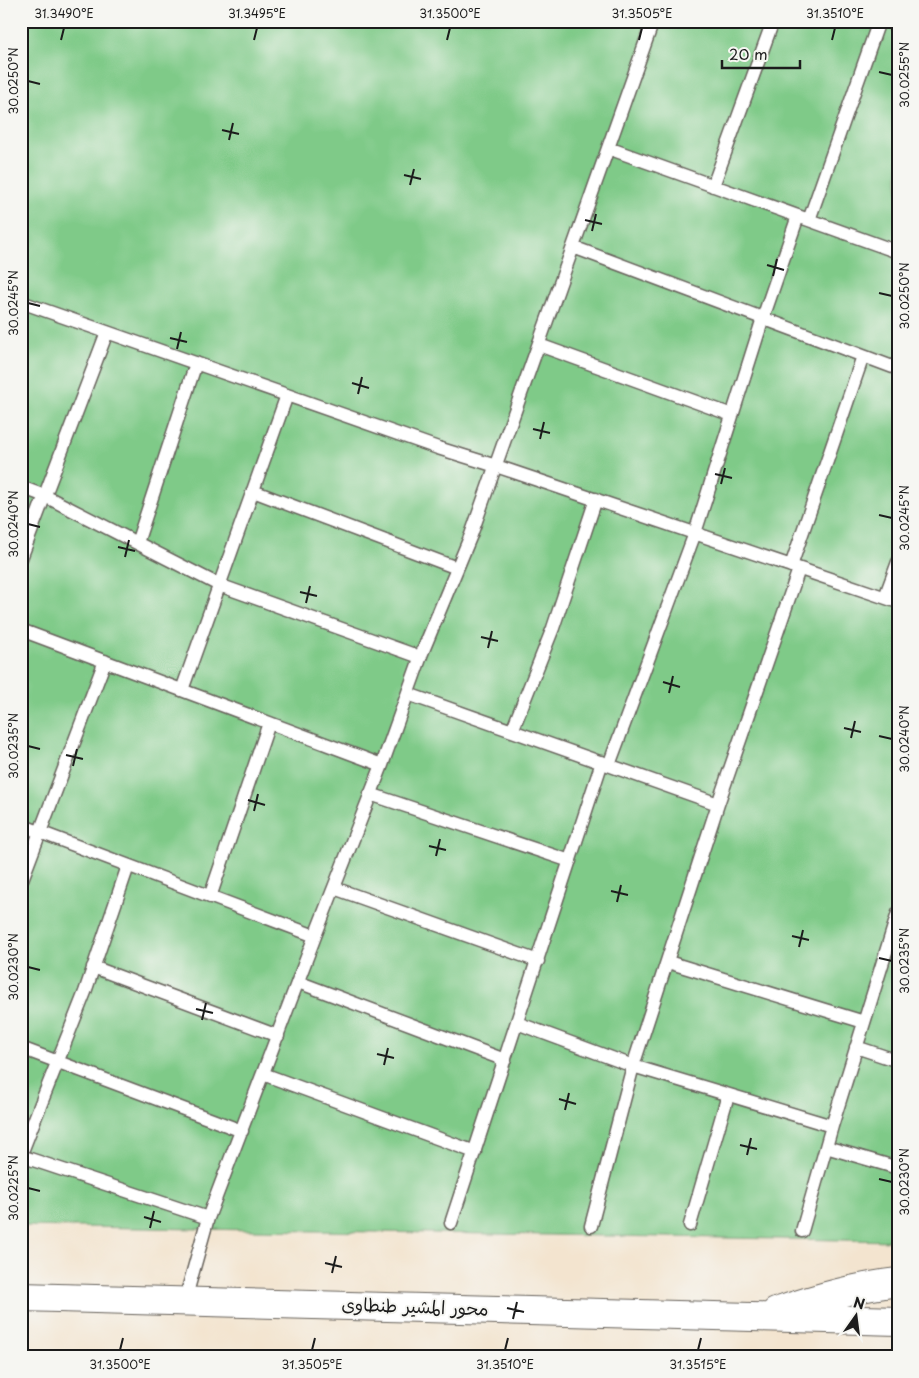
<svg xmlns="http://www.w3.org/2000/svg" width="919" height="1378" font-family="'Playpen Sans','Playpen Sans Arabic',sans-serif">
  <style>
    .green { fill: #7fca88; stroke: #4e7352 }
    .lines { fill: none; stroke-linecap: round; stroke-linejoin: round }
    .service-casing { stroke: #67625b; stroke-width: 15 }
    .trunk-casing { stroke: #67625b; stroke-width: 30 }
    .service { stroke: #fff; stroke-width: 12 }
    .trunk { stroke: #fff; stroke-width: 28 }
    .ticks { fill: none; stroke: #1c1c1c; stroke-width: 2 }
    .labels { text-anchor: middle; stroke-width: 4; stroke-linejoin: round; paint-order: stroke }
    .street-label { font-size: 18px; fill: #1c1c1c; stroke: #f6f6f2 }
    .neatline { fill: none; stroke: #1c1c1c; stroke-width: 2 }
    .ticks-label { font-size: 12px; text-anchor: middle; fill: #1c1c1c }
  </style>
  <rect width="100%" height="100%" fill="#f6f6f2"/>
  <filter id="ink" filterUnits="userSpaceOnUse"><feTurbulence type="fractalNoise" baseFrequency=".02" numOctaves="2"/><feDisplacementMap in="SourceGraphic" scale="10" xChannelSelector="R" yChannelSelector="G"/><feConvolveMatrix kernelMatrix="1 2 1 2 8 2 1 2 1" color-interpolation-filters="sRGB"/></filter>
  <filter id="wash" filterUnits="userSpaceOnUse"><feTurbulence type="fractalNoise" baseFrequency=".0096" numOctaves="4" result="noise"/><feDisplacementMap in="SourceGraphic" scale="20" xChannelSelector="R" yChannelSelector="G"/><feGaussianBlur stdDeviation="1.12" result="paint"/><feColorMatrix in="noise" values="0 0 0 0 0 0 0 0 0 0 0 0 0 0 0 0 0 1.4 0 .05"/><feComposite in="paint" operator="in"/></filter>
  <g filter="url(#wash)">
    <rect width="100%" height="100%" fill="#f3e4cf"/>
    <path class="green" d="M21,21H898V1241L21,1226Z"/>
  </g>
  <g filter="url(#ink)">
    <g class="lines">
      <defs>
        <path id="service" d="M885,21L898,26
          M608,148L898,252
          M713,186L773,21
          M809,220L879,21
          M573,247L898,369
          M21,302L438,448L496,466L898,602
          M539,345L732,415
          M21,487L45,496L219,585L420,657
          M253,491L457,568
          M137,543L196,363
          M21,558L107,332
          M791,566L863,356
          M799,569L718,804L633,1066L832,1126
          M885,597L898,562
          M21,630L382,765
          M182,690L287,395
          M408,694L718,804
          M512,731L553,628L596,499
          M609,765L695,533L763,318L798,216
          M370,794L570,861
          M21,825L315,936
          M21,882L105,661
          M334,888L538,961
          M210,897L269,723
          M668,962L864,1022
          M93,967L278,1036
          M298,982L505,1060
          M517,1023L633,1066L591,1226
          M856,1047L898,1061
          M21,1048L242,1131
          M263,1074L475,1152
          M826,1147L898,1168
          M21,1154L85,992L128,866
          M21,1156L208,1218
          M451,1223L602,762
          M690,1225L728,1095
          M802,1231L832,1126L898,913
          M185,1300L208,1218L315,936L382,765L422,653L471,535L653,21"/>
        <path id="trunk" d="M21,1297L898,1321
          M776,1312C815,1298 856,1287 898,1282"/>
      </defs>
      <use href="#service" class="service-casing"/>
      <use href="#trunk" class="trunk-casing"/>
      <use href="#service" class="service"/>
      <use href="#trunk" class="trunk"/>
    </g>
  </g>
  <path class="ticks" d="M61,40L64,28M254,40L257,28M447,40L450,28M639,40L642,28M832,40L835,28M879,72L892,75M28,81L40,84M222,130L239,134M229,140L233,123M404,175L421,179M410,185L414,169M585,220L602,224M592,231L596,214M767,265L784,270M773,276L777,259M879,293L892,296M28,303L40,306M170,338L187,342M177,349L181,332M352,383L369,388M358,394L362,377M533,429L550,433M540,439L544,422M715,474L732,478M721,484L725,468M879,515L892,518M28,524L40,527M118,547L135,551M125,557L129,540M300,592L317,596M306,603L310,586M481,637L498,641M488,648L492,631M663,682L680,687M669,693L673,676M844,728L861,732M879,736L892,739M851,738L855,721M28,746L40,749M66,755L83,759M73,766L77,749M248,800L265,805M254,811L258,794M429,846L446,850M436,856L440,839M611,891L628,895M617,902L621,885M792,936L809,940M799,947L803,930M879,958L892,961M28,967L40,970M196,1009L213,1013M202,1020L206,1003M377,1054L394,1058M384,1065L388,1048M559,1099L576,1104M565,1110L569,1093M740,1145L757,1149M747,1155L751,1138M879,1179L892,1182M28,1188L40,1191M144,1217L161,1222M150,1228L154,1211M325,1263L342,1267M332,1273L336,1256M507,1308L524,1312M513,1319L517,1302M120,1350L123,1338M312,1350L315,1338M505,1350L508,1338M698,1350L701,1338"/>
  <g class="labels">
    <g class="street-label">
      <text transform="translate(415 1307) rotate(2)" y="6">محور المشير طنطاوى</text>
    </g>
  </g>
  <rect width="919" height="1378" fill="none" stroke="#f6f6f2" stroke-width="55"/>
  <g transform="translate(856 1316) rotate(14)" stroke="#f6f6f2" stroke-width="4" paint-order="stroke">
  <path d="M0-4L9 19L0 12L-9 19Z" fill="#1c1c1c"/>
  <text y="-8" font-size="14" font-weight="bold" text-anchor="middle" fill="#1c1c1c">N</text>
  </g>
  <path d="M722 60v8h78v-8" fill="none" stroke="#1c1c1c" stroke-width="2.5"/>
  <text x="729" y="60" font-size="15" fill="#1c1c1c" stroke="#f6f6f2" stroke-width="4" paint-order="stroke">20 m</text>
  <rect x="28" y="28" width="864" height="1322" class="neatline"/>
  <g class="ticks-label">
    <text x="64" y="18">31.3490°E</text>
    <text x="257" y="18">31.3495°E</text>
    <text x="450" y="18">31.3500°E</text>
    <text x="642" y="18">31.3505°E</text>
    <text x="835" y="18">31.3510°E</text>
    <text transform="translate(905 75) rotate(-90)" y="4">30.0255°N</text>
    <text transform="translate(14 81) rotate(-90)" y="4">30.0250°N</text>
    <text transform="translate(905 296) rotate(-90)" y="4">30.0250°N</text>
    <text transform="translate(14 303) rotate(-90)" y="4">30.0245°N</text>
    <text transform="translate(905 518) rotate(-90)" y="4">30.0245°N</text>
    <text transform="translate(14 524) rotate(-90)" y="4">30.0240°N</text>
    <text transform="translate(905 739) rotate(-90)" y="4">30.0240°N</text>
    <text transform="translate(14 746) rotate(-90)" y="4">30.0235°N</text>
    <text transform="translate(905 961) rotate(-90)" y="4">30.0235°N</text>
    <text transform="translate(14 967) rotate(-90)" y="4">30.0230°N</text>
    <text transform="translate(905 1182) rotate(-90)" y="4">30.0230°N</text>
    <text transform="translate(14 1188) rotate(-90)" y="4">30.0225°N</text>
    <text x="120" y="1369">31.3500°E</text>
    <text x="312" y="1369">31.3505°E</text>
    <text x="505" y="1369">31.3510°E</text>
    <text x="698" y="1369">31.3515°E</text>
  </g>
</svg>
